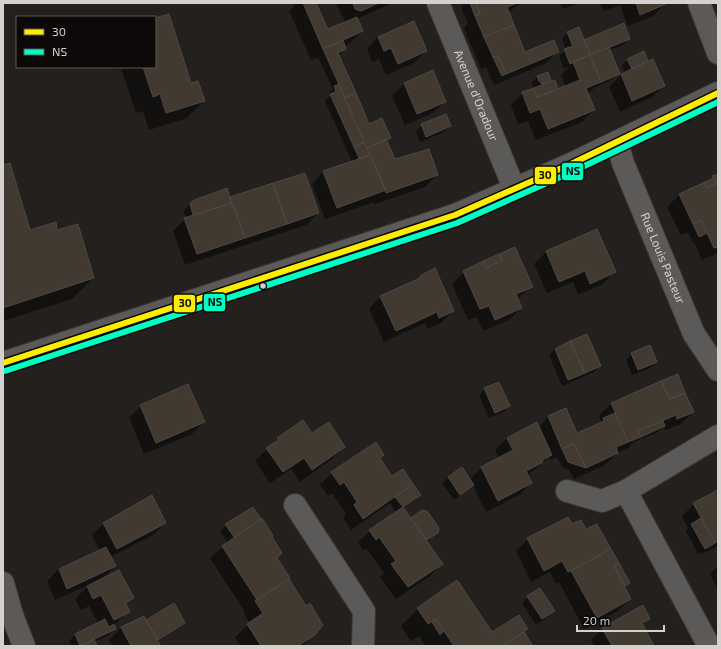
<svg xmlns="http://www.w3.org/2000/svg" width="721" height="649" font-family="'Exo 2',sans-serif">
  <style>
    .shadow { fill: #0007 }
    .building { fill: #423930; stroke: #4b4846 }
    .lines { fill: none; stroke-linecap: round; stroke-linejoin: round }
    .minor-casing { stroke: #3c3a38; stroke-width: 24 }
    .minor { stroke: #5c5a58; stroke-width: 22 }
    .bus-1-casing { stroke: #0c0908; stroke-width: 9 }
    .bus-2-casing { stroke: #0c0908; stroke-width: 9 }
    .bus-1 { stroke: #ffed00; stroke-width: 6 }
    .bus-2 { stroke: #00ffc2; stroke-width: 6 }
    .bus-dot { fill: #d5d1ce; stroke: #0c0908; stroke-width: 1.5 }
    .labels { text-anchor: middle; stroke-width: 4; stroke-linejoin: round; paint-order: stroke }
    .street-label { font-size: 12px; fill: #d5d1ce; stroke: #0c0908 }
    .line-badge { stroke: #0c0908; stroke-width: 1.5 }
    .pale-badge-label { font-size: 11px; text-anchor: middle; font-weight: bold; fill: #111 }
  </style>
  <rect width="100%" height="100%" fill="#23201d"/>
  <path class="shadow" d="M294,3H315L327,31L348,22L344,20L336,3H390L388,5L357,19L362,31L350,43L344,46L345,49L338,56L369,125L389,137L386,141L394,161L437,175L425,187L375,204L374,202L325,219L312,184L323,172L352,162L325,101L330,96L329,93L333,89L318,57L311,60L289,11L295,5Z
    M462,3H520L508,13L525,53L558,51L546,63L494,85L486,67L481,69L464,28L468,24L461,8L463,6Z
    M560,3H579L563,9Z
    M600,3H664L665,4L653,16L628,26L620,5L604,11Z
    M155,19L190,84L204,101L187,118L149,130L143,111L136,113L121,68L113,70L112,67H155Z
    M568,33L583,41L629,39L623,45L609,50L619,74L613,79L594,88L588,94L594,110L582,122L536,140L528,121L518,124L511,105L523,93L535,89L531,83L537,77L547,73L550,82L557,90L566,87L561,75L570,66L564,69L559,56L566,50L562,39Z
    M378,37L426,51L414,63L386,75L379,59L372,62L367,49Z
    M628,60L647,61L644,64L664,86L652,97L620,112L609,87L621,75L625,73L622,65Z
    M404,84L445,102L433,113L405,125L392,96Z
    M422,125L450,126L444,132L420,142L416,131Z
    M3,166L29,232L56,231L93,278L72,299L3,321Z
    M718,175V253L702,260L694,242H693L688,232L681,235L667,207L679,195L709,182L713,177Z
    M231,198L318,213L306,225L185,265L173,231L186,218L184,211L186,208L192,202Z
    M596,230L614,272L603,284L578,295L573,282L547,293L534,264L546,252Z
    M464,272L531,287L517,299L521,308L509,320L483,331L477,317L468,320L452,284Z
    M420,277L453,311L441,323L427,329L425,323L384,342L369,309L380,297L416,281Z
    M555,349L600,366L594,372L562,386L549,355Z
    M632,354L656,362L650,368L632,375L626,360Z
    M662,382L693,412L681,424L665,430L664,426L658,432L634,442L628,448L617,453L605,465L574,479L569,470L562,467L557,457L550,460L549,457L538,467L527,475L531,483L519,495L486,512L473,485L454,500L442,483L448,478L469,480L482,468L499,459L495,450L507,438L538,427L548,417L577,434L597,425L601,421L599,415L611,404Z
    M485,389L509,406L503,412L489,418L479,395Z
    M141,406L204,422L192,434L144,454L129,418Z
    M303,422L312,435L344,447L332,459L300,482L291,469L270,483L255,461L277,439Z
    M380,458L392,478L403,470L420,495L414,501L403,508L411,520L423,512L437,532L426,542L442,564L430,576L396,599L380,577L384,573L367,549L363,551L358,542L370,531L396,513L390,503L351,530L343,517L346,514L332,493L328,496L320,485L332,473Z
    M718,491V546L702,554L701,552L698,554L686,531L688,528L682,516L694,504Z
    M252,509L271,537L276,558L306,607L314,634L303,646H241L235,637L250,623L244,614L245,612L210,558L228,543L220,531L226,525Z
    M568,518L571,526L585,530L597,525L629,583L624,588L630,599L618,611L584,629L559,582L556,584L550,572L531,582L516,551L528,539Z
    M104,523H165L153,535L110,557L115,566L103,579L133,598L126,605L129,611L114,625L115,629L109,635L94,642L96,646H72L69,641L75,635L98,623L89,606L81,610L75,599L89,585L55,600L47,581L59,569L100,551L92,535Z
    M718,566V590L710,574Z
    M456,581L492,634L527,629L523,632L532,646H426L419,636L411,641L401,626L418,609Z
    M528,597L554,611L548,617L536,625L522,603Z
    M173,605L184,622L178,628L158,641L160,646H113L109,640L121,628L144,617L146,621Z
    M649,619L642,625L653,646H594L591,640L603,628Z"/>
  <path class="building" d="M303,3H316L328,29L357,17L363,31L323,49Z
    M353,3H379L361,11L355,9Z
    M470,3H476L480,13L475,16Z
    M476,3H518L507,7L514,25L484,37L475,16L480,13Z
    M636,3H665L666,4L640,15Z
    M169,14L191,83L198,81L205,101L166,113L160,94L153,97L143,67H155V18Z
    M414,21L427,51L398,64L391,48L384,51L378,37Z
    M624,23L630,39L590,55L584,40Z
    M514,25L525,52L554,40L559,52L506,74L498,56L493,57L484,37Z
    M579,27L590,55L570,64L564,49L573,46L567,32Z
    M343,40L346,49L338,53L356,93L345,98L323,49Z
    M609,47L620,74L601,82L590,55Z
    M644,51L648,61L632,69L627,59Z
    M590,55L601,82L586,88L595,110L548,129L540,109L530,113L522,92L534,88L537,97L580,80L573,62Z
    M498,56L506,74L502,76L493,57Z
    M653,59L665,86L632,101L621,74Z
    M433,70L446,102L417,114L404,83Z
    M548,72L551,81L542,84L539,81L537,76Z
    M555,80L558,89L537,97L534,88Z
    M339,84L364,142L354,147L330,94L336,92L334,86Z
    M356,93L369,124L382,118L391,138L367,148L345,98Z
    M446,114L451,126L426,137L421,124Z
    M386,139L395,159L429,149L438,175L386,193L367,148Z
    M364,142L370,155L359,158L354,147Z
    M370,155L386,190L337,208L323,171Z
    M10,163L30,230L56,222L57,230L78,224L94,278L3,308V165Z
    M305,173L319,213L287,224L273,183Z
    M718,174V247L714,248L701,220L693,224L679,194L705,182L707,188L716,184L712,176Z
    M714,178L716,184L707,188L705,182Z
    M273,183L287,224L245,238L230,197Z
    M227,188L232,203L193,215L190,204L192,201Z
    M232,203L245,238L197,254L184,218Z
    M701,220L707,233L699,237L693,224Z
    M597,229L616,272L590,284L585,271L559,282L546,251Z
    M515,247L533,287L516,294L522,308L495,320L489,306L480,309L463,271L483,261L486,268L502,260L499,254Z
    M499,254L502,260L486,268L483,261Z
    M435,268L454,311L439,318L437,312L396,331L380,296L420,278V276Z
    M587,334L601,366L585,373L570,341Z
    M570,341L585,373L568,380L555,349Z
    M650,345L657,362L638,370L631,353Z
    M678,374L685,393L670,399L661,381Z
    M661,381L670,399L685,393L694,412L677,419L676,415L638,431L641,437L628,442L611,403Z
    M499,382L510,406L495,413L484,388Z
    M188,384L205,422L156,443L140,405Z
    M566,408L577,433L604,421L603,418L615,413L628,442L616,447L618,453L586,468L574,444L562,449L548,416Z
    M303,420L312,433L329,422L345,447L312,470L304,458L283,472L266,448L278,440L277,438Z
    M663,421L665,426L641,437L638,431Z
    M537,422L552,455L542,460L543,462L526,471L532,483L498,501L481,467L513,450L507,438Z
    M376,442L384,455L380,458L392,476L403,469L413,484L363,519L354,505L357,502L344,482L340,485L331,472Z
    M574,444L586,468L568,462L562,449Z
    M462,467L474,485L460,495L448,477Z
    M413,484L421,495L403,507L395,497Z
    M718,490V541L715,543L693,503Z
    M152,495L166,523L117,549L103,523Z
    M253,507L261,519L234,537L225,524Z
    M403,507L443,564L408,587L391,564L396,561L379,537L376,540L369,530Z
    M422,510L427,511L439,528L438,533L426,540L411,518Z
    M568,517L572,524L581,520L586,529L597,524L611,549L568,572L562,561L544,571L527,538Z
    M262,518L273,536L272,537L282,553L277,558L290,578L257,600L222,546Z
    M701,518L715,543L705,549L691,524Z
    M106,547L116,566L67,589L59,569Z
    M611,549L619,563L614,566L631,599L597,618L571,571Z
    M619,563L630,583L625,586L614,566Z
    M119,570L134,598L126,603L130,612L114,620L101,595L93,599L87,586Z
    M289,579L306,606L310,603L323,625L315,635L298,646H261L247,624L263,613L255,601Z
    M457,580L492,632L519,615L528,629L502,646H454L436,619L428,624L417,608Z
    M540,588L555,611L542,619L527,596Z
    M174,603L185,623L158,640L146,620Z
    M643,605L650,619L642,623L654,646H612L602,628Z
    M144,616L146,620L161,646H131L121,627Z
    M105,619L109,627L114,624L116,629L80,646L75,634Z
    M436,619L444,631L440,635L432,622Z
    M524,632L533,646H502Z
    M94,639L97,646H81Z"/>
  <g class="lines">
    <defs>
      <g id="minor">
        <path id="s1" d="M438,3L514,188"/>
        <path d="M699,3L718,53"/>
        <path id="s2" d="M617,142L623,163L694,334L718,370"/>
        <path d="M3,363L455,215L571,164L718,93"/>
        <path d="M567,491L602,501L626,491"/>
        <path d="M295,505L364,611L363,646"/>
        <path d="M3,583L12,615L24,646"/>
        <path d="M709,646L626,491L718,436"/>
      </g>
    </defs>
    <use href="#minor" class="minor-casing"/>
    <use href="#minor" class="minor"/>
    <defs>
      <path id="bus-1" d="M3,363L455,215L571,164L718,93"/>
      <path id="bus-2" d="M5,371L457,223L574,171L718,102"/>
    </defs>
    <use href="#bus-1" class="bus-1-casing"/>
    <use href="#bus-2" class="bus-2-casing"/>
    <use href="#bus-1" class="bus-1"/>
    <use href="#bus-2" class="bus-2"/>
  </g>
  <circle class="bus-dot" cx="263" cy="286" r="3.5"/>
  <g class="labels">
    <g class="street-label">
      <text dy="4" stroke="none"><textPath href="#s1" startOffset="100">Avenue d'Oradour</textPath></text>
      <text dy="4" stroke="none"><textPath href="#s2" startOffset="125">Rue Louis Pasteur</textPath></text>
    </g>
  </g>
  <g class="line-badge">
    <rect x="561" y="162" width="23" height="19" rx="4" fill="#00ffc2"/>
    <rect x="534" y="166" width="23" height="19" rx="4" fill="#ffed00"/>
    <rect x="203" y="293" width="23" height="19" rx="4" fill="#00ffc2"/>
    <rect x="173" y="294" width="23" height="19" rx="4" fill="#ffed00"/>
  </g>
  <g class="pale-badge-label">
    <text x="573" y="175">NS</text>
    <text x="545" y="179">30</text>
    <text x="215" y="306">NS</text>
    <text x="185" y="307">30</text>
  </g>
  <rect width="721" height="649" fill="none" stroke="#d5d1ce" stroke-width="8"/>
  <rect x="16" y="16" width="140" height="52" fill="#0c0908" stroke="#5c5957"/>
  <rect x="24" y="29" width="20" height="6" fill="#ffed00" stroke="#5c5957"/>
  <text x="52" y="36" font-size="12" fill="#d5d1ce">30</text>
  <rect x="24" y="49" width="20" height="6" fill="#00ffc2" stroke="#5c5957"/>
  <text x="52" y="56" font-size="12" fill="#d5d1ce">NS</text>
  <path d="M577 625v6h87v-6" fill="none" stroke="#d5d1ce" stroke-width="2"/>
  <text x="583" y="625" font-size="12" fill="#d5d1ce" stroke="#0c0908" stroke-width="3" paint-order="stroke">20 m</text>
</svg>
